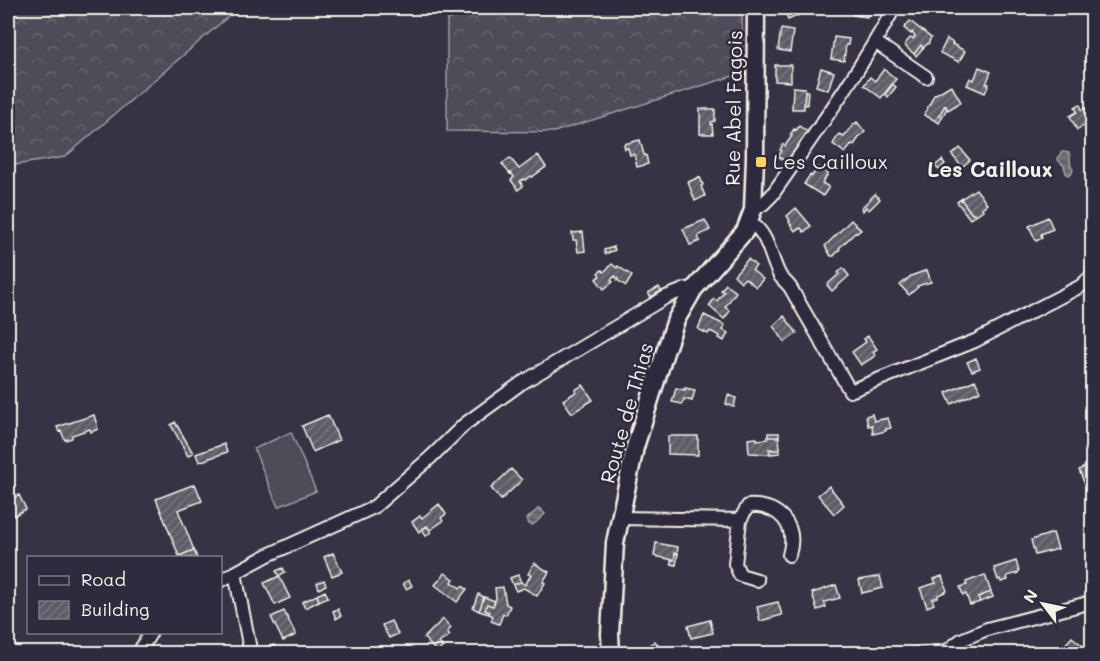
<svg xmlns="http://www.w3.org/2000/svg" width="1100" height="661" font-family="Mali,sans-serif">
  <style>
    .green { fill: #504b59; stroke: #a29ea0; stroke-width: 1.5 }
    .forest { fill: url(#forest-crowns); stroke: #a29ea0; stroke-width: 1.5 }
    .water { fill: url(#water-rules); stroke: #a6a2a4; stroke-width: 1.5 }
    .building { fill: url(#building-hatch); stroke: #f4f1e8; stroke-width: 1.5 }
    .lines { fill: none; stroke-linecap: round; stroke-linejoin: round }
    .street-casing { stroke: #f4f1e8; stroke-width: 16 }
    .secondary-casing { stroke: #f4f1e8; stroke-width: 21 }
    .street { stroke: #2f2a3d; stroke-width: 12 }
    .secondary { stroke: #2f2a3d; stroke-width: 16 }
    .poi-dot { fill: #ffd166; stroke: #2f2a3d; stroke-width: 2 }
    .labels { text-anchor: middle; stroke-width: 5; stroke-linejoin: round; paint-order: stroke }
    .street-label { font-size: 20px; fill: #f4f1e8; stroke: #2f2a3d }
    .poi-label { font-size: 20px; fill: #f4f1e8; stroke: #2f2a3d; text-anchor: start }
    .neighbourhood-label { font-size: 21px; font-weight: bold; fill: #f4f1e8; stroke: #2f2a3d }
  </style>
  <defs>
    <pattern id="forest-crowns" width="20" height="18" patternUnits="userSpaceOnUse" patternTransform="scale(1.5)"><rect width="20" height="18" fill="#504b59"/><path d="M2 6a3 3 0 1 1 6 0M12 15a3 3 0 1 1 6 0" fill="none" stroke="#6a6571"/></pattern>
    <pattern id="water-rules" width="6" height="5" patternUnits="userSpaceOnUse" patternTransform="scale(1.5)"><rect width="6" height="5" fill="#726e77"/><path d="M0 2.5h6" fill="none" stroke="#5b595c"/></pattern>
    <pattern id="building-hatch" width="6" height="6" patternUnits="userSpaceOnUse" patternTransform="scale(1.5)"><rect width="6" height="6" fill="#5f5c67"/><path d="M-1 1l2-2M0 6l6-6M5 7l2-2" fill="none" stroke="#77747d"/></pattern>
  </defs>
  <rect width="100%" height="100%" fill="#373244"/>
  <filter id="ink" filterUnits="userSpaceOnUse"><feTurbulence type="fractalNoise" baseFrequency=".0167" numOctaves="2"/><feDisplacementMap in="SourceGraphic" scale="12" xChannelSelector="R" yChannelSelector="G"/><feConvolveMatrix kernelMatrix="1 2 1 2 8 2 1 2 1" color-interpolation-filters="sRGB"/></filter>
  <g filter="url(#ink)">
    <path class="green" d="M291,432L316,491L278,507L254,449Z"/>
    <path class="forest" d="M8,8H238L65,157L8,166Z
      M481,8H742L743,73L554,132L447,131V20Z"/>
    <path class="water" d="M1062,152L1069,153C1072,159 1068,164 1073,169L1072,173L1068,175L1066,173L1064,166L1058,160V157Z
      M539,508L545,514L533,525L529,524L527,519Z"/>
    <path class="building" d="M794,8H796L799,15L788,20L785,12Z
      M850,8H869L867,17L853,15V9Z
      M910,21L931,38L929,41V43L927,44L923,48L921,45L914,54L906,47L905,44L910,38L913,39L915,37L912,32L911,34L904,28Z
      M781,29L793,31L790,52L778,50Z
      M834,37L849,39L848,45H846L844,61L831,59Z
      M947,39L953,43L952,44L965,51L959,62L940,53Z
      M921,45L923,48L916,56L914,54Z
      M775,65H791V82L775,81Z
      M979,67L991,72L986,84H989L985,93L967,85L970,78L974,80Z
      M821,68L834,72L828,90L816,86Z
      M884,69L896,79L881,98L864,85L870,77L875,81Z
      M893,84L896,87L888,97L885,94Z
      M951,85L961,102L948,110L945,105L936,121L924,115L934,95Z
      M793,87L805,88L804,109H792Z
      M805,91H808L807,105L804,104Z
      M1080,104L1082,110L1088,107L1092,116V121L1077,130L1070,116L1077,112L1075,107Z
      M945,105L947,108L939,123L936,121Z
      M700,109H715V121L711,122V124H712L713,134H700Z
      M857,122L865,132L860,136L854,145L852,144L845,153L833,144L839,134L844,137L852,126Z
      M799,126L809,133L788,163L778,156L782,151L780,150L783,144L785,146L792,136L790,135L794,129L796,130Z
      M640,140L644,155H646L648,164L637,167L634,154L630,155L628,148L625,149L624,144Z
      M960,148L970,160L962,167L952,155Z
      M538,155L546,167L532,177L531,176L525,180L524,179L520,181L523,186L518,190L511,180L514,177L511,173L510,174L502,164L510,158L519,169Z
      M942,160L945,164L939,170L935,166Z
      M818,167L828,174L822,183L829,187L823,196L804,184L810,175L812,176Z
      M700,177L703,185L701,186L705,196L695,201L688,182Z
      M976,189L987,204L982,208L983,210L976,215L974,213L972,214L961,199Z
      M875,194L880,199L869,210L866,207L863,211L861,208Z
      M961,199L972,214L974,213L976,215L970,219L957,202Z
      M796,208L811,226L804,232L801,228L795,231L789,222L790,221L787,216Z
      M1048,217L1053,229L1041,234L1042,238L1036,241L1029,226Z
      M705,220L710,230L698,236L700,241L690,245L683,229Z
      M851,220L861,230L857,233L856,232L839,248L840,249L834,256H831L825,246Z
      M583,232L585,251L578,252L576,240H573L572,233Z
      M614,247L615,250L605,254L604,250Z
      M748,259L756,266L752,270L763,279L756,287L745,278L741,282L734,275Z
      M612,264L617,268L618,266L632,276L626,286L617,280L618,279L615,276L611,280L613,282L604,289L596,279L600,276L598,273L602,270L604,272Z
      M843,268L849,276L832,291L827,285L839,274L838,273Z
      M927,270L931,282L917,286L918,287L909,295L900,285L911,276Z
      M726,284L736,292L725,307L730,311L724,319L709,306L714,299L717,301L724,292L721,290Z
      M659,287L661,291L651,297L648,293Z
      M704,315L725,325L723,330L728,333L724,341L719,338L720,336L710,331L708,334L698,329Z
      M784,316L797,333L785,342L773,326Z
      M868,336L877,349L873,352L875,356L861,365L852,352L866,342L864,339Z
      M976,358L980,368L972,371L967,362Z
      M975,380L980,391L951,404L946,393Z
      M583,385L593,400L572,413L563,400L576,392L575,390Z
      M676,388L685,390V388L695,390L692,401L684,399L682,404L672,402Z
      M728,395L736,398L734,407L726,404Z
      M872,414L874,421L888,418L891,428L886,429V431L873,434L872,425L868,426L866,416Z
      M94,415L98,429L91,432L90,429L72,435V438L65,440L61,431L59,432L57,427Z
      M328,415L339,440L313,452L302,426Z
      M175,422L193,453L188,456L171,425Z
      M768,433H779V437H768Z
      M668,436H698V455L668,454Z
      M768,437H779L780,450H772V449H769L770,454L749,453L748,439L757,438V440L768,439Z
      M224,444L227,452L199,462L196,454Z
      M769,449H772V450H780V453L770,454Z
      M1092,463V478L1084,482L1079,470Z
      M511,469L522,480L501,500L491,488Z
      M195,484L202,501L178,510L194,550L179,556L156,499Z
      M829,486L844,505L834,514L818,495Z
      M19,495L26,509L8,519V500Z
      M439,504L446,514L441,518L443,521L430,530L427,526L419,532L412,522L420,516L422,518Z
      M427,526L431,532L426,536L422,529Z
      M1053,533L1058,549L1035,555L1031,540Z
      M656,543L678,547L677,553H679H675L674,560L654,556Z
      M194,550L197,558H180L179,556Z
      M333,553L342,572L332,576L324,557Z
      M675,553L678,554L676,565L671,564V560H674Z
      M1016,561L1019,571L1018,573L1007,576L1008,580L1001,582L1000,579L998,580L994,568Z
      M534,563L549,572L543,582L545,583L537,596L524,588L516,591L513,585L521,582L525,585L531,575L528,574Z
      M283,568L285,572L279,576L276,571Z
      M445,573L454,579L452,582L460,588L462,586L467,589L457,602L435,585Z
      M518,575L521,582L513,585L510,578Z
      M985,575L991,592L978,597L980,602L970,605L966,594L963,595L960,587L967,585L966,582Z
      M279,576L290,598L275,605L264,583Z
      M880,576L883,588L862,593L859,580Z
      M942,576L947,591L938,595V597L932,599L934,604L927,607L920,588L936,583L934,579Z
      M324,580L326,585L319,589L317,583Z
      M409,580L412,586L406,589L403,583Z
      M836,585L840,598L824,602L826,607L817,610L812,593Z
      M503,587L506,604L510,606L506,615L503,614L499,624L491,621L493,616L489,614L490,612L485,610L487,604L493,606L496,598L495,588Z
      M325,591L328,597L319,601L317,595Z
      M991,592L993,597L980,602L978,597Z
      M478,594L484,597L479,611L473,608Z
      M317,595L319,601L305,608L302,602Z
      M484,597L495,601L493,606L487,604L485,610L490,612L489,614L479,611Z
      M778,602L782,615L760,621L757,607Z
      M338,609L341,616L336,619L333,611Z
      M284,611L296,635L283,641L271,617Z
      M443,619L451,628L447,632L450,635L439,643L443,647L437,652L424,638Z
      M710,620L713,633L691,638L688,626Z
      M391,621L398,634L389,638L382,625Z
      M1072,637L1090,652L1088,654H1069L1062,648Z
      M655,641L663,652L661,654H636Z
      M274,645L278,654H269L266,648Z"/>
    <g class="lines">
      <defs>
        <path id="street" d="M875,42L926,77
          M753,210L763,204L772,195C815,133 859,73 894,8
          M750,222C769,234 770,258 780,276C783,280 787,283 790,287L850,391L975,341L1081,286L1092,276
          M621,518L740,520L748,506C779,504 798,525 789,555
          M740,520L735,564L740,575L757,580
          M235,573L251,654
          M220,581L268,555L374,507L431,457L465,424L520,384L666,297L686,289H694
          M138,654L151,632
          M918,654L947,651L961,640L987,629L1092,602"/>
        <path id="secondary" d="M611,654L610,634L615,543L635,447L665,352L676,320L694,289L745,231L753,210L755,158L756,8"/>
      </defs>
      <use href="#street" class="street-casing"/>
      <use href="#secondary" class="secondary-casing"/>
      <use href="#street" class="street"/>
      <use href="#secondary" class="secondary"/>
    </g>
  </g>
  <rect class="poi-dot" x="755" y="156" width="12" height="12" rx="3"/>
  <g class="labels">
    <g class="street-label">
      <text transform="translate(734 108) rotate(-89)" y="7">Rue Abel Fagois</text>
      <text transform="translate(627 413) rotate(-74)" y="7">Route de Thias</text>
    </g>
    <g class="poi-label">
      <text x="773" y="169">Les Cailloux</text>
    </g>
    <g class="neighbourhood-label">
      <text x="990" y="177">Les Cailloux</text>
    </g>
  </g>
  <rect width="1100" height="661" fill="none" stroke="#2f2a3d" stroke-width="30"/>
  <rect x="15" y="15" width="1070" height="631" fill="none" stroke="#f4f1e8" stroke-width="2" filter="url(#ink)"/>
  <rect x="27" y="556" width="195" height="78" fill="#2f2a3d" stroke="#7e7a81" stroke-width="1.5"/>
  <rect x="39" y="576" width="30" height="9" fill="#2f2a3d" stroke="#7e7a81" stroke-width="1.5"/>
  <text x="81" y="586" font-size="18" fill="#f4f1e8">Road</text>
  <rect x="39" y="601" width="30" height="18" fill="url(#building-hatch)" stroke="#7e7a81" stroke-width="1.5"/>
  <text x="81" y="616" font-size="18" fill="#f4f1e8">Building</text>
  <g transform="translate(1043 604) rotate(302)" stroke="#2f2a3d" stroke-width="4.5" paint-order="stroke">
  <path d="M0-4.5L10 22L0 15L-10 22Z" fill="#f4f1e8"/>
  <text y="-9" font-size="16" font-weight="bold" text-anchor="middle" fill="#f4f1e8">N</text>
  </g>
</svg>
